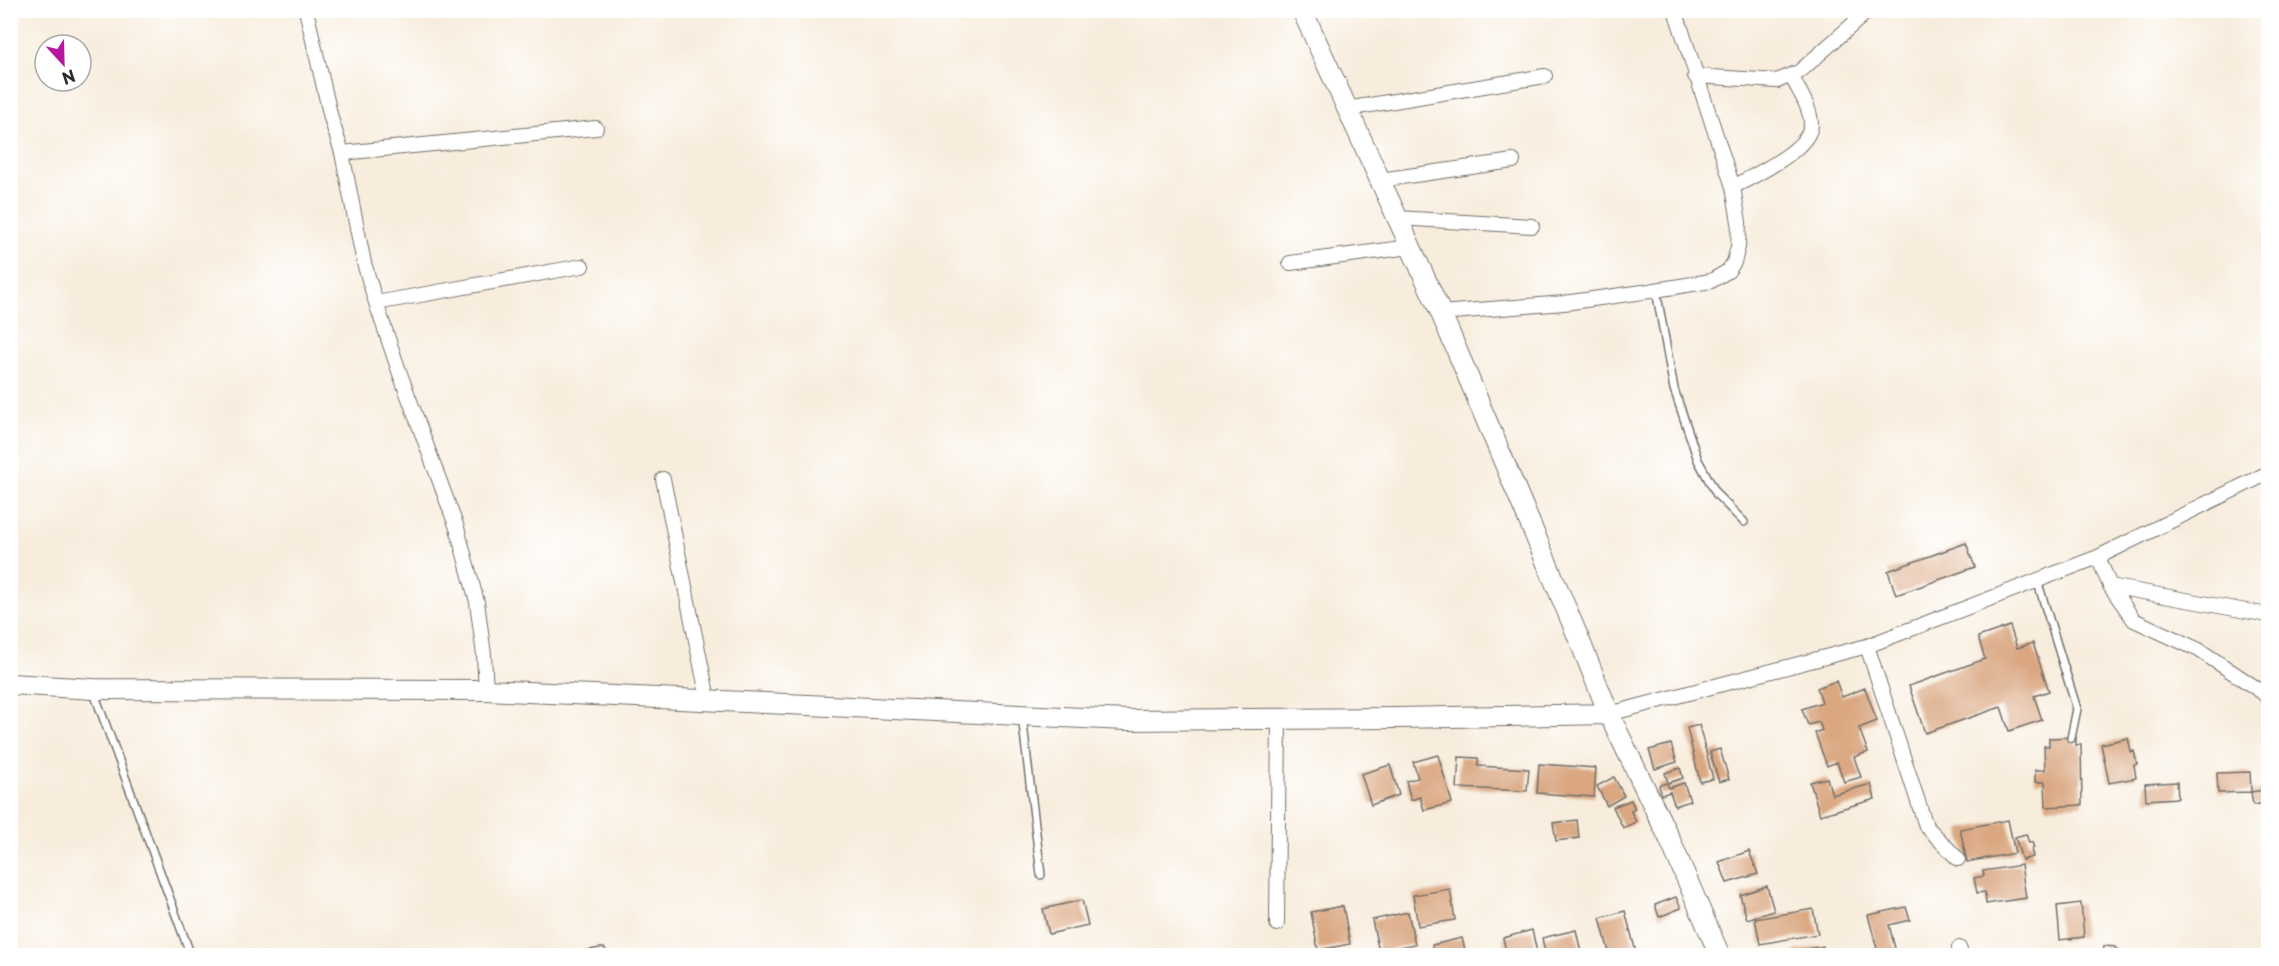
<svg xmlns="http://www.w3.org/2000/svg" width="2279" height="966" font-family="'Playpen Sans',sans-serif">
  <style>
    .building { fill: #daa781 }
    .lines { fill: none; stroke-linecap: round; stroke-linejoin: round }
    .lane-casing { stroke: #736f69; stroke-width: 10 }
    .street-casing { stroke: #736f69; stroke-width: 16 }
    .secondary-casing { stroke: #736f69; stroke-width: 22 }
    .lane { stroke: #fff; stroke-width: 7 }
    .street { stroke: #fff; stroke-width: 14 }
    .secondary { stroke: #fff; stroke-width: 20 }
  </style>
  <rect width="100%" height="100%" fill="#fff"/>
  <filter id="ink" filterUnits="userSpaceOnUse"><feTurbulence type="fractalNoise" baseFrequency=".0167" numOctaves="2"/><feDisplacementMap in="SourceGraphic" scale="12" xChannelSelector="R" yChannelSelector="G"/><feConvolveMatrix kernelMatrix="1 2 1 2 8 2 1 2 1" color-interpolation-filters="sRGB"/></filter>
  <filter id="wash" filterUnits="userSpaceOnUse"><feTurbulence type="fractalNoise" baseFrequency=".008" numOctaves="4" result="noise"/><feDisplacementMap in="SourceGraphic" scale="24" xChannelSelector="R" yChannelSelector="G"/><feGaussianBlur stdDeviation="1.35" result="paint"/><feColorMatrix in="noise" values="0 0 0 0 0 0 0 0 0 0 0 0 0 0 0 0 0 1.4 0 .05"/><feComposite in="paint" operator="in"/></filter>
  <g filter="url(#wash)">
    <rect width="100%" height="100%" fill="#f8eddd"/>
    <g id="blocks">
      <path class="building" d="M1966,543L1975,567L1896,595L1888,571Z
        M2010,626L2017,648L2033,643L2049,691L2034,696L2042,720L2009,731L2001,707L1925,733L1909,686L1985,659L1978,637Z
        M1836,681L1842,697L1865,688L1877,721L1859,728L1868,752L1854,757L1861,777L1844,782L1837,762L1827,766L1815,733L1822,730L1819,722L1808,725L1802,709L1822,702L1817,688Z
        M1699,725L1713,779L1700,782L1687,728Z
        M2076,737V745H2081L2082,805L2046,807L2045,782H2035V770H2045L2044,746H2049V738Z
        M2128,738L2131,752L2134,751L2137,764L2134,765L2136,778L2109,783L2101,744Z
        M1671,744L1677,762L1655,769L1649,750Z
        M1720,749L1729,779L1719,782L1710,752Z
        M1438,755L1452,803L1424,810L1420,797L1411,800L1406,781L1418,778L1413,762Z
        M1459,757L1478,758V766L1529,769L1527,791L1457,788Z
        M1539,764L1596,768L1594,797L1537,793Z
        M1390,765L1399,795L1371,805L1361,774Z
        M1680,768L1683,778L1668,783L1665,773Z
        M2250,772L2251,792L2218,793L2217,773Z
        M1614,777L1624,796L1607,806L1597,786Z
        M1827,778L1832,795L1871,784L1875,799L1820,815L1810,782Z
        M2177,782L2178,798L2146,800L2145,784Z
        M1667,783L1669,788L1684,783L1690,801L1675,806L1670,792L1661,795L1659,785Z
        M2264,790L2266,803L2253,805L2251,792Z
        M1631,800L1635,809L1631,811L1636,822L1623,828L1613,807Z
        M1577,820L1579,838L1556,841L1553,823Z
        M2008,820L2015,853L1967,862L1960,829Z
        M2026,834L2029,843L2032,842L2034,848L2031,849L2033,857L2022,860L2015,837Z
        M1749,851L1758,874L1727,883L1719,862Z
        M2021,865L2026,898L1986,904L1985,892L1977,893L1974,878L1984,876L1983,871Z
        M1767,886L1774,911L1747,919L1740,895Z
        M1450,889L1455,920L1418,926L1413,895Z
        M1676,897L1681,908L1659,917L1655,905Z
        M1082,900L1088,925L1049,934L1043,909Z
        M2081,903L2084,937L2060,940L2057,906Z
        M1343,906L1350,944L1318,950L1311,912Z
        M1906,907L1910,920L1889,925L1897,956H1879L1868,915Z
        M1813,909L1818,934L1760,944L1755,919Z
        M1625,911L1637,956H1610L1600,918Z
        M1408,912L1415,944L1379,952L1372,920Z
        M1532,930L1537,952L1541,951L1542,956H1507L1503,938Z
        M1576,930L1581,952L1566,956H1546L1542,938Z
        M1462,938L1466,954L1434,956L1432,945Z
        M1823,946L1825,956H1796L1795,951Z
        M2104,946L2116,947V956H2103Z"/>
    </g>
  </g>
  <g filter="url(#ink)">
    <use href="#blocks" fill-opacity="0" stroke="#736f69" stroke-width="1.5"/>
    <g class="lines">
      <defs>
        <path id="lane" d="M1656,290L1674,389L1698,460L1717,495L1744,522
          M2037,580L2077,709L2071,738
          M93,690L191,956
          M1022,716L1041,875
          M581,956L602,952"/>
        <path id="street" d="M306,10L331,118L342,153L364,263L376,303L399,371L457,528L477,602L484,655L486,690
          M1695,76L1777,81L1799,72L1869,10
          M1346,109L1545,76
          M342,153L596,128
          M1380,180L1513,161
          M1733,187C1753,176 1812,149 1811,123C1810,106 1798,90 1791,75
          M1397,218L1532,226
          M1290,263L1410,247
          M376,303L582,266
          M1441,313L1564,303L1643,292L1711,281L1728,271L1734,262L1738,247L1739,222L1733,187L1675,10
          M663,479L708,699
          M2098,557L2110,586L2134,620L2199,650L2262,692L2268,698
          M2110,586L2268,615
          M1867,646L1926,826L1958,859
          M1609,714L1867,646L2098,557L2268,473
          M1277,924L1279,718
          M1959,948L1962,956"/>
        <path id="secondary" d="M1302,10L1441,313L1579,639L1609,714L1670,840L1720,956
          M10,684L93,689L486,690L1126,720L1396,718L1609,714"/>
      </defs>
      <use href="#lane" class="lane-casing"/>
      <use href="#street" class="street-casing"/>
      <use href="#secondary" class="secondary-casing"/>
      <use href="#lane" class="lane"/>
      <use href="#street" class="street"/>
      <use href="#secondary" class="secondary"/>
    </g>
  </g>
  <rect width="2279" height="966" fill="none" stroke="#fff" stroke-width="36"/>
  <g transform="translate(63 63) rotate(158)"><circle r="28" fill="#ffffff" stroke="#aaaaaa" stroke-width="1.5"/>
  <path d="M0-4.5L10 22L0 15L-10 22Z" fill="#b5179e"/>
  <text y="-9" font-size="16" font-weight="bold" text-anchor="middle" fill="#2b2b2b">N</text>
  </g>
</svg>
